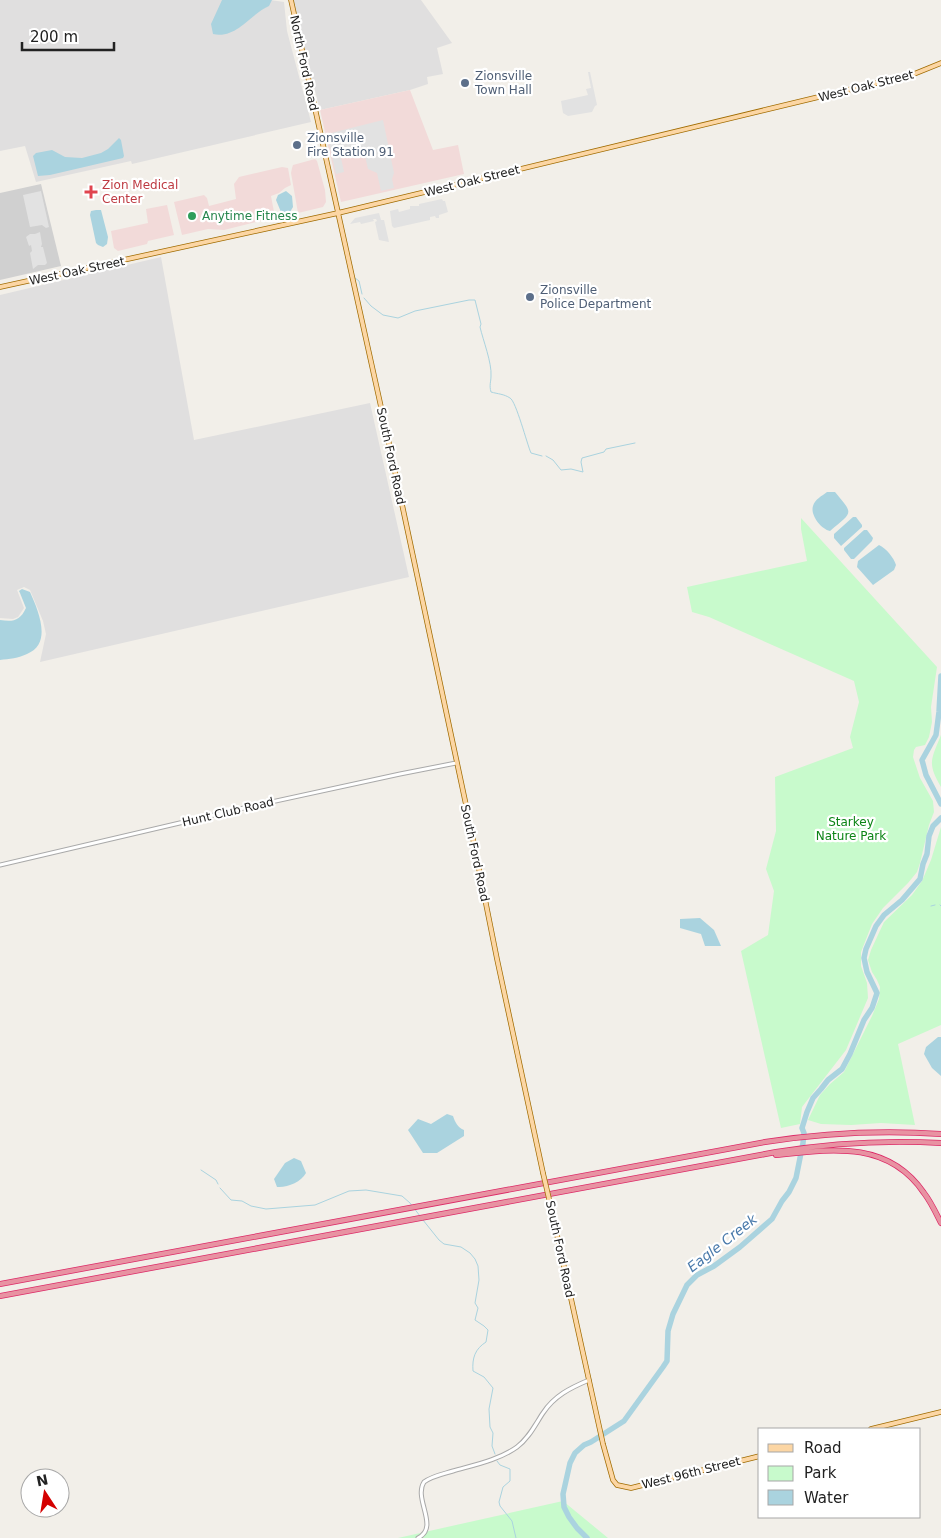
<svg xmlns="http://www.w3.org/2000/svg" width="941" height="1538" font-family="'DejaVu Sans',sans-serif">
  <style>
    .residential { fill: #e0dfdf }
    .commercial { fill: #f2dad9 }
    .religious { fill: #d0d0d0 }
    .park { fill: #c8facc }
    .parking { fill: #e2e2e2 }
    .water { fill: #aad3df }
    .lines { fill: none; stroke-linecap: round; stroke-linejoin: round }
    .stream { stroke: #aad3df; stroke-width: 1 }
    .river { stroke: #aad3df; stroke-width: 5.5 }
    .minor-casing { stroke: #a9a9a9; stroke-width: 5 }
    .major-casing { stroke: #a06b00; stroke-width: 5.5 }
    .highway-casing { stroke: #dc2a67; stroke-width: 6 }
    .minor { stroke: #fff; stroke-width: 3 }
    .major { stroke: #fcd6a4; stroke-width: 4 }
    .highway { stroke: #e892a2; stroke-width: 4.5 }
    .major-bridge-casing { stroke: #a06b00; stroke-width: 5.5; stroke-linecap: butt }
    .major-bridge { stroke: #fcd6a4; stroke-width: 4 }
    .service-dot { fill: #5c6f8a; stroke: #fff; stroke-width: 2 }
    .health-dot { fill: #e0444e; stroke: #fff; stroke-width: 2 }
    .leisure-dot { fill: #2e9e5b; stroke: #fff; stroke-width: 2 }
    .labels { text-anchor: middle; stroke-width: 4.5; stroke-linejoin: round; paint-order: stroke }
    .street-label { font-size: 12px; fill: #222; stroke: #fff }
    .service-label { font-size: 12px; fill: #4e5e75; stroke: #fff; text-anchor: start }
    .health-label { font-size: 12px; fill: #be3a42; stroke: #fff; text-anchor: start }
    .leisure-label { font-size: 12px; fill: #27864d; stroke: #fff; text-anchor: start }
    .park-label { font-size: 12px; fill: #0c8416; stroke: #fff }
    .water-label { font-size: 14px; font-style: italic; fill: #4a7aab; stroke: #fff }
  </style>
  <rect width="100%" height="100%" fill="#f2efe9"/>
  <path class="residential" d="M0,0H270L284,2L287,31L311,122L132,164L131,161L36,182L25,146L0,151Z
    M292,0H421L452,43L437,48L443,74L427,77L428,84L410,90L320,110Z
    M161,257L194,440L370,403L409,577L40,662L46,634L43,621L30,590L24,587L17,590L24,608L18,617L13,619L0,618V295Z"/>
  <path class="commercial" d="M410,90L433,150L458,145L464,174L341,202L320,110Z
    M315,159L317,161L325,190L326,202L323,207L298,213L291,173L292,168L293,165Z
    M282,167L288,168L291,185L285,188L279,193L271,196L274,212L272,218L224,230L208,229L182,235L174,202L204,195L207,198L209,206L236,199L234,184L239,177Z
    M167,205L174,235L148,241L147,244L118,251L114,248L111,231L148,223L146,209Z"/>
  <path class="religious" d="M41,184L61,266L0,280V193Z"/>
  <path class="park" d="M801,518L937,667L931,707L932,722L929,737L925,745L916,747L914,750L913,757L920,778L933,801L934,812L929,825L920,863L917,872L908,883L883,908L872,924L861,952V966L867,983L868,998L846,1050L802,1107L800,1124L781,1128L741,951L768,935L774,891L766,869L776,831L775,777L853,748L850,737L859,702L854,681L709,617L692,612L687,587L807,561L801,529Z
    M941,735V787C927,763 931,760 941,735Z
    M941,827V1025L898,1044L915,1125L881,1123L851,1125L821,1124L808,1120L820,1095L830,1084L844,1072L872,1016L879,999L880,987L877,980L872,972L868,960L871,950L884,922L912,895L922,881L931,860Z
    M563,1501L608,1538H398Z"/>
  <path class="parking" d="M588,72H590L597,105L595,106L592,112L568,116L563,113L561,101L588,95L586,89L591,88Z
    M383,120L394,173L392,179L394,188L381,191L377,173L368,169L363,147L340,153L344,172L336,174L327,134Z
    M41,191L49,227L46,228L42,225L30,227L23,195Z
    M442,199L443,201H445L448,212L439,215V218H436L435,216L430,217V220L394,228L392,226L390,211L398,209L399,212L410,209V206H419V204Z
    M379,213L381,220H384L389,242L379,240L375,222L377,221L376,219H373L374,221L361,224L360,222L350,224L355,218Z
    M40,232L42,244L41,247H43L47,263L45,265H38L33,269L30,253L32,251L31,245L29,246L26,237L30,234H35Z"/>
  <path class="water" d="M222,0H272L269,6C250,14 237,39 213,34L211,24Z
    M119,138L121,140L124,156L123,158L50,175L38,176L33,156L36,153L52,150L65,157L82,158L101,153L108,149Z
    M286,191L292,196L293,207L290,212L286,213L281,212L276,200L278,195Z
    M96,210H101L108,237L107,244L103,247L98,245L96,243L90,215L91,211Z
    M827,492H835C854,515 853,511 830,531C821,529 810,515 813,506C815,499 822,496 827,492Z
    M853,517H856L862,525V527L841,546L834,538V534Z
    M864,530H867L873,538L872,541L854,559H851L844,550V548Z
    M879,545C886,548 894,558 896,565L894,570L873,585L857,567L858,561Z
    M22,589L30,592C38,610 53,644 27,654C19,658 9,659 0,660V620C13,622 20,621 26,608L20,593L19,591Z
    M700,918L714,930L721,946H705L701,934L680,928V919Z
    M938,1037H941V1076L932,1068L924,1054L926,1047Z
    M447,1114L453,1116C455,1122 458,1128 464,1130V1136L437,1153H423L408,1130L418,1119L431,1124Z
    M294,1158L301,1161L306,1173C301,1182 287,1188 277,1187L274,1179L285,1163Z"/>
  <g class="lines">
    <path class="stream" d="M355,278L359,281L362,294
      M364,298L371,306L383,315L398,318L415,311L469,300H475L481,324L480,327C483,340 492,363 491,376C491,382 489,385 491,392C498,394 504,394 510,398C516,401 527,444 531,453L542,456
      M546,456L553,460L561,470L571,469L583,472L581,462L582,458L604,452L606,449L635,443
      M940,905L941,906
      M931,906L935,905
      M201,1170L216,1180L218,1184
      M220,1188L231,1200L242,1201L251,1206L266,1209L315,1205L349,1191L366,1190L402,1196L410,1203L420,1216
      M423,1220L439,1240L444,1244L461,1247L470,1253L475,1259L478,1266L479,1280L475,1303L478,1308L475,1320L484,1326L488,1330L486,1342C475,1349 472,1358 473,1371L484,1377L493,1388L489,1409L490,1427L493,1433L492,1446L495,1454
      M497,1461L500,1465L510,1469V1481L503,1487L499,1502L500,1506L512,1521L516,1538"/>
    <path class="river" d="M941,676L939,712L936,735L922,760L926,775L941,804
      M587,1538L577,1528L569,1517L564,1507L563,1494L570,1463L575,1453L584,1445L591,1442L624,1421L663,1367L667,1361L668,1331L673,1314L687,1285L697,1275L714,1266L740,1247L772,1219L782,1201L789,1192L796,1178L803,1143L804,1133L802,1128L807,1112L813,1098L821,1089L828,1080L842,1069L850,1054L864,1020L872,1008L877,993L867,972L864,958L866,949L876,926L884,915L902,900L920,879L923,864L927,854L929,836L933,826L941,818"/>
    <defs>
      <path id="minor" d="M0,865L248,807L400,774L456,763
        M418,1538C440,1527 413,1499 424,1482C432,1476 443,1474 453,1471C474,1465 499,1460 517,1447C529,1438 535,1425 543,1413C554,1396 570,1388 589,1380"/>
      <path id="major" d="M291,0L387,434L469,819L497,959L543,1173
        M0,287L338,213L914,74L941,63
        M550,1203L603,1444L613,1480L617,1485L631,1488L760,1456
        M871,1429L941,1412"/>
      <path id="highway" d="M776,1155C831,1149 888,1140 924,1193C931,1202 936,1213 941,1223
        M0,1284L765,1142C823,1133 882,1130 941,1134
        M0,1296L776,1152C831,1143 886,1140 941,1143"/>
    </defs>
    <use href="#minor" class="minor-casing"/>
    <use href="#major" class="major-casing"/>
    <use href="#highway" class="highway-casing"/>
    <use href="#minor" class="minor"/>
    <use href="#major" class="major"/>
    <use href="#highway" class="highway"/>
    <defs>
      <path id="major-bridge" d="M543,1173L550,1203"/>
    </defs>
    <use href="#major-bridge" class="major-bridge-casing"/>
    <use href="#major-bridge" class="major-bridge"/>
  </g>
  <g class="service-dot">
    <circle cx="465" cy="83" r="5"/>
    <circle cx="297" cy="145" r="5"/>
    <circle cx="530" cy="297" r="5"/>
  </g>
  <path class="health-dot" d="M88.5 184.5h5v5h5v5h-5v5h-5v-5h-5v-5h5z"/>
  <circle class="leisure-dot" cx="192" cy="216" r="5"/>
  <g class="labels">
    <g class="street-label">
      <text transform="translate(304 63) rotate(78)" y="4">North Ford Road</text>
      <text transform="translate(866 86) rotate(-14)" y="4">West Oak Street</text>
      <text transform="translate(472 181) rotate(-14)" y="4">West Oak Street</text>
      <text transform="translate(77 271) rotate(-12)" y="4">West Oak Street</text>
      <text transform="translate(391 456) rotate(78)" y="4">South Ford Road</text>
      <text transform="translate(228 812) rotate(-13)" y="4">Hunt Club Road</text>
      <text transform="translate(475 853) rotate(78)" y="4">South Ford Road</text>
      <text transform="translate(560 1249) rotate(78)" y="4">South Ford Road</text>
      <text transform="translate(691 1473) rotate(-14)" y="4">West 96th Street</text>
    </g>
    <g class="service-label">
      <text x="475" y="80">Zionsville<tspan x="475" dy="14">Town Hall</tspan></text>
      <text x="307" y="142">Zionsville<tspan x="307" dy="14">Fire Station 91</tspan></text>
      <text x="540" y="294">Zionsville<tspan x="540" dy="14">Police Department</tspan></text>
    </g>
    <g class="health-label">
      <text x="102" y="189">Zion Medical<tspan x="102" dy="14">Center</tspan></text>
    </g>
    <g class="leisure-label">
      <text x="202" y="220">Anytime Fitness</text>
    </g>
    <g class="park-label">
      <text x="851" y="826">Starkey<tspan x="851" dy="14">Nature Park</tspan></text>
    </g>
    <g class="water-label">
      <text transform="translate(722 1243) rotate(-38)" y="5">Eagle Creek</text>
    </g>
  </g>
  <rect x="758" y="1428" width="162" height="90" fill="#ffffff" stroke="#a7a7a7"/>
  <rect x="768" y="1444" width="25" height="8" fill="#fcd6a4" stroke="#a7a7a7"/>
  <text x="804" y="1453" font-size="15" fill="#222222">Road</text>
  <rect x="768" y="1466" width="25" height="15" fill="#c8facc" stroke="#a7a7a7"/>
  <text x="804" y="1478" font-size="15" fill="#222222">Park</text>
  <rect x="768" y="1490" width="25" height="15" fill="#aad3df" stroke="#a7a7a7"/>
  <text x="804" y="1503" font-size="15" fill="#222222">Water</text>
  <g transform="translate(45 1493) rotate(348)"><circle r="24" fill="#ffffff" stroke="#a7a7a7"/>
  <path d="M0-4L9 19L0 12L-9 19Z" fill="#d40000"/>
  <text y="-8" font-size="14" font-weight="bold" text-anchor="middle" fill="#222222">N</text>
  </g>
  <path d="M22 42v8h92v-8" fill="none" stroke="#222222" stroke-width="2.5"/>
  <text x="30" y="42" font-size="15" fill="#222222" stroke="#ffffff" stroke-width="4" paint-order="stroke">200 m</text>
</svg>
